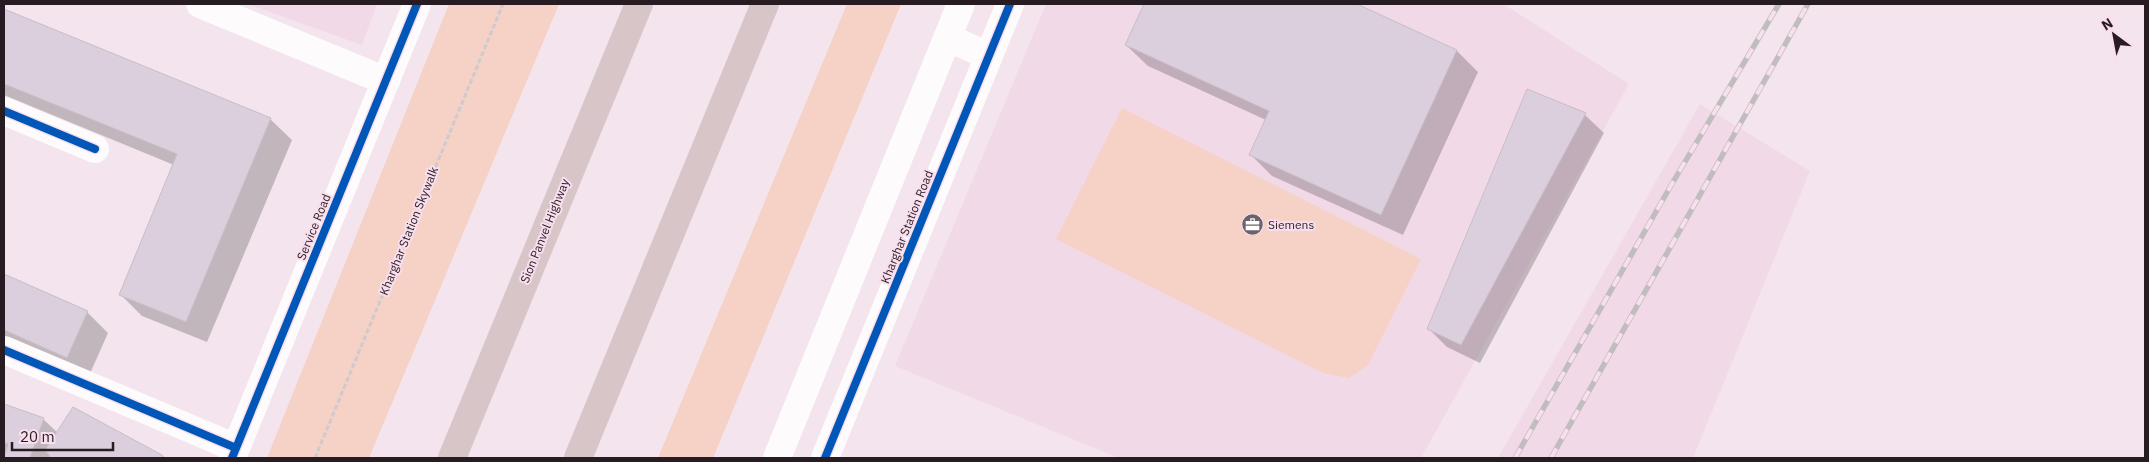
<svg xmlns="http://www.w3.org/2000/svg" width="2149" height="462" font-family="'IBM Plex Sans',sans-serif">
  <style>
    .built { fill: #f2d9e8 }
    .green { fill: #f5d1c6 }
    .shadow { fill: #0003 }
    .building { fill: #dbcedd; stroke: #c7bec6 }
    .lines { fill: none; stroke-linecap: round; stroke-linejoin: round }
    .path { stroke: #cfcacd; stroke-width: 3; stroke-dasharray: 5 2.5; stroke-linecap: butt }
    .minor { stroke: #fdfbfc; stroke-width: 28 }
    .highway { stroke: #d7c5c8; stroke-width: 28 }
    .rail-casing { stroke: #c1bdbf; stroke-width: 5.5 }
    .rail { stroke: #f9deee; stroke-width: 4; stroke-dasharray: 11; stroke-linecap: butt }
    .cycleway-casing { stroke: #f9deee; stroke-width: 11 }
    .cycleway { stroke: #0057b8; stroke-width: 8 }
    .labels { text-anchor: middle; stroke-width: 4; stroke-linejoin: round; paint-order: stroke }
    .poi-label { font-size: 12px; fill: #261c22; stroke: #f9deee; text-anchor: start }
    .street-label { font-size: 12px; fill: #261c22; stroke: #f9deee }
  </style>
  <rect width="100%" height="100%" fill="#f3e4ed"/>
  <path class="built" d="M248,4H377L362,45Z
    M1046,4H1503L1629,84L1421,458H1119L895,366Z
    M1700,104L1810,171L1693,458H1498Z"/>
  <path class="green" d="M449,4H559L369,458H267Z
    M847,4H901L713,458H658Z
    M1122,108L1421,259L1368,365L1349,378L1323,373L1056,239Z"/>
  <path class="shadow" d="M1146,4H1354L1457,51L1478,72L1403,235L1272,176L1250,154L1266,120L1148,66L1126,45Z
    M4,10L270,119L292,140L207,342L142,316L121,295L174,165L4,95Z
    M1527,91L1585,115L1604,133L1480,363L1447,347L1429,329Z
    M4,275L87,312L108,333L88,378L4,341Z
    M4,406L43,419L58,433L162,456L164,458H53L50,455L49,458H4L6,452L4,451Z"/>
  <path class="building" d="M1144,4H1357L1457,50L1381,215L1249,155L1269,111L1125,45Z
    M4,9L271,118L186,322L119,295L177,154L4,84Z
    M1527,89L1586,113L1461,345L1427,329Z
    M4,274L88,311L67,358L4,330Z
    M4,404L44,418L30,458H4L8,444L4,442Z
    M73,407L162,455L165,458H51L45,450Z"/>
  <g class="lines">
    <path class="path" d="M315,458L503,4"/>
    <path class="minor" d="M200,4L386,81
      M948,38L989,56
      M4,111L95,149
      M4,350L236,448
      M232,458L417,4
      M777,458L961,4
      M825,458L1010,4"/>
    <path class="highway" d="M452,458L639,4
      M578,458L765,4"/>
    <defs>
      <path id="rail" d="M1515,458L1673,182L1779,4
        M1551,458L1808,4"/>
    </defs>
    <use href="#rail" class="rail-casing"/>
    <use href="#rail" class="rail"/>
    <defs>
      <path id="cycleway" d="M4,111L95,149
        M4,350L236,448
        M232,458L417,4
        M825,458L1010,4"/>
    </defs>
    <use href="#cycleway" class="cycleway-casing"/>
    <use href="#cycleway" class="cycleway"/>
  </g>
  <defs>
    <symbol id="office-disc" viewBox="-11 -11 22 22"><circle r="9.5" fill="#6e6269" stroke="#f9deee"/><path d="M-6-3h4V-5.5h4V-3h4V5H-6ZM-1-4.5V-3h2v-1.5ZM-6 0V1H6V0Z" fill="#fff"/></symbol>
  </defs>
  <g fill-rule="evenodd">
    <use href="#office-disc" x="1240" y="212" width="25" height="25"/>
  </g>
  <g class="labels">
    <g class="poi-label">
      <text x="1268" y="229">Siemens</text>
    </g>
    <g class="street-label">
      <text transform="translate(314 227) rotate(-68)" y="4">Service Road</text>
      <text transform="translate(907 227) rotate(-68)" y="4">Kharghar Station Road</text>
      <text transform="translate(409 231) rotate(-68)" y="4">Kharghar Station Skywalk</text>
      <text transform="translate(545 231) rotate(-68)" y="4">Sion Panvel Highway</text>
    </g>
  </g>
  <rect width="2149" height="462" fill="none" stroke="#261c22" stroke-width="10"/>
  <g transform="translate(2114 35) rotate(328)" stroke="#f9deee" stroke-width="4" paint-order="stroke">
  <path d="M0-4L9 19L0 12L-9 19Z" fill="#261c22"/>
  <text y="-8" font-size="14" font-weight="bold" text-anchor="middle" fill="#261c22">N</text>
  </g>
  <path d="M12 442v8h101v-8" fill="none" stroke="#261c22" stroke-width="2.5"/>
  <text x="20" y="442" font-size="15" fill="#261c22" stroke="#f9deee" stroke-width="4" paint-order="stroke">20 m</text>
</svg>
